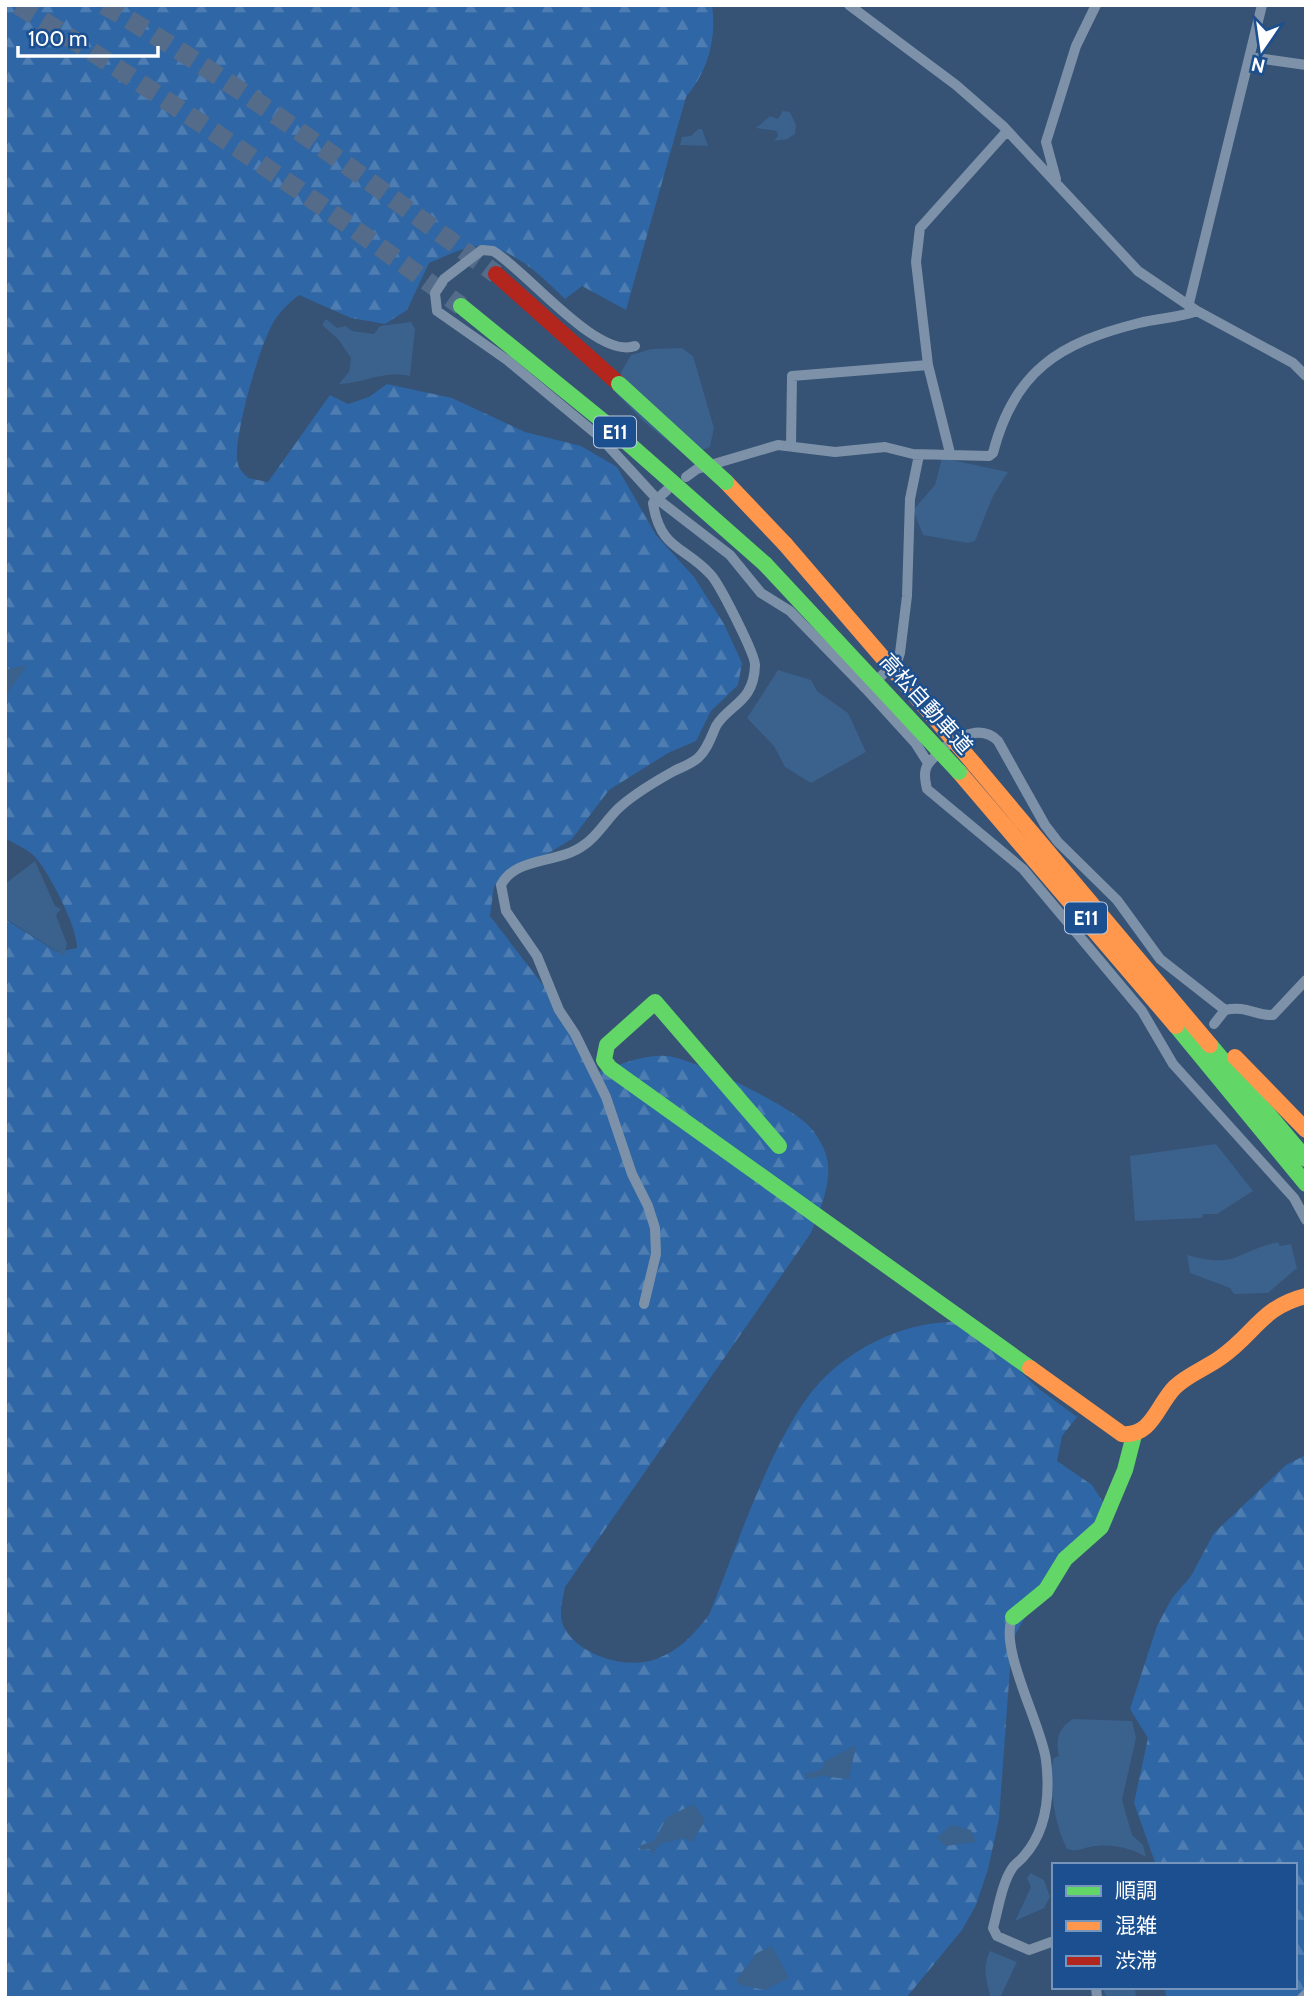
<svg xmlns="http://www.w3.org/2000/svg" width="1311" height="2003" font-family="Cabin,'Noto Sans JP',sans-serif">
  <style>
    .forest { fill: url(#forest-firs) }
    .water { fill: #3b618d }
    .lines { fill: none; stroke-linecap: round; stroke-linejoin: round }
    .highway-tunnel { stroke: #546c89; stroke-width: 19; stroke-dasharray: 19 10; stroke-linecap: butt }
    .street { stroke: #7d92a8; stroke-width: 10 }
    .fast { stroke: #63d668; stroke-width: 16 }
    .slow { stroke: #ff974d; stroke-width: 16 }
    .jam { stroke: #b3261e; stroke-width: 16 }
    .fast-bridge { stroke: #63d668; stroke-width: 16 }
    .slow-bridge { stroke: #ff974d; stroke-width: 16 }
    .labels { text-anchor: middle; stroke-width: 5; stroke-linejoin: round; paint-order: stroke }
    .shield { fill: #1b4f8f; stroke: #bbcadd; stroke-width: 2 }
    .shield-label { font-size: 19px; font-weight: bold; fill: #fff }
    .street-label { font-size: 21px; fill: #fff; stroke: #1b4f8f }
  </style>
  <defs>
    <pattern id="forest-firs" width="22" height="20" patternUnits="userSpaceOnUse" patternTransform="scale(1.75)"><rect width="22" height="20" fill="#2f66a5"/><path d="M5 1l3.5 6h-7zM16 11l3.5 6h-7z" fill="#4e7db2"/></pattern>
  </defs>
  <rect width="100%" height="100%" fill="#365274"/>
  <path class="forest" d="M5,5H712C717,39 708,71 686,97L626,310L582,286L565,299C541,276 508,241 471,247C457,250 442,258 429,263L407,310L385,324L351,318L299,295C289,303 280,311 273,323C259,347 235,432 237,459C238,468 242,472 248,478L268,482L330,395L348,404L369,397L387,384L452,398L525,432L581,446L617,467L656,535L694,577L724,624L742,663L738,685L711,711L696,741L668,753L609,790L572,839L494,886L490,916L553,998L598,1072C620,1065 643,1054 666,1056C691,1057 795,1108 810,1127C819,1137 827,1152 828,1165C830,1189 819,1211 811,1233L565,1587C563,1600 557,1616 565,1629C580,1656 628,1670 656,1659C679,1651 694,1634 709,1615C736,1550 776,1423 826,1376C864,1340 915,1319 967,1322L1039,1389L1077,1417L1062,1436L1057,1461L1092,1485L1103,1502L1088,1539L1061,1555L1012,1640L999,1819L988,1869L976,1905L962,1930L906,1998H5V919L57,952L77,948C77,926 51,877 37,859C30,850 15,844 5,838Z
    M1306,1455V1998H1166L1165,1987H1295V1865H1156L1134,1803L1148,1738L1130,1709L1157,1626L1172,1598L1191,1576L1214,1533L1286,1465Z"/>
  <path class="water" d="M783,111L790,112L796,125L795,134L787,139L774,141L778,136L777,131L756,128L770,116L778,119Z
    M698,129H702L708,146L680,145L682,137L691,136Z
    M326,319L337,328L346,326L352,331L374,334L380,326L411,322L415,329L410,376C381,370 366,383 339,384L349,372L351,358L338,339L322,325Z
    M682,348L693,356L714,428L710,447L686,456L643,421L617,394L621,372L631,355L651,349Z
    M942,458L1008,472L993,496L975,541L968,543L923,535L913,510L935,485Z
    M27,665L5,697V670Z
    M778,670L811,680L817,691L848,713L866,752L811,783L785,767L774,746L747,718Z
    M35,861L55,906L61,909L56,915L67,944L64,956L5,918V884Z
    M1216,1144L1253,1191L1217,1214H1203L1202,1218L1135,1221L1130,1156Z
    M1278,1242L1280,1246L1291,1244L1297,1268L1268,1293L1234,1294L1230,1288L1190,1273L1187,1255C1238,1269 1234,1252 1278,1242Z
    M1073,1719L1132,1721L1136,1738L1122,1800L1132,1835L1143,1845L1146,1857C1130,1847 1108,1843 1090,1847C1080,1849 1076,1852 1067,1849C1054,1823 1049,1788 1053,1759L1059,1756C1055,1740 1059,1727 1073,1719Z
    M856,1745L849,1779L822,1776L807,1779L805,1774L822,1769L825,1761Z
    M694,1804L705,1821L692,1842L683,1838L660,1844L652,1855L650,1849L641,1850L638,1846L654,1841L667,1817Z
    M951,1825L971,1830L976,1842L945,1846L937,1838Z
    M1031,1873L1044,1880L1050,1897L1044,1908L1015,1921L1031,1887L1027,1878Z
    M772,1946L789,1978L765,1990L740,1985L736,1980C742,1970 751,1964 755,1954Z
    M990,1951L1017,1962L1000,1998H991C986,1980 982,1968 990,1951Z
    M1102,1987H1135L1136,1998H1107Z"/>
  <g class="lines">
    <path class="highway-tunnel" d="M18,5C170,100 317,200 461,306
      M104,5C241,84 368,181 496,274"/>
    <path class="street" d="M849,5L956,85L1003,126L1138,271L1197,311L1293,363L1306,376
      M1250,57L1306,65
      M1056,179L1046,142L1076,46L1096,5
      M1189,303L1262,5
      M635,346C597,360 526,270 493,251L482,250L444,279L435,293L437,311L507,360L601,438L656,498L730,555L761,593L790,611L866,689L916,744L928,763
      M791,446L792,376L928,365
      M950,453L928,365L916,262L920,228L1007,131
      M686,477L697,469L778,445L835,452L885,447L913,454L989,456L993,453C1014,371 1059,343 1139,323C1158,318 1178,318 1197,311
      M872,684L897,662L900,653L907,596L910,499L919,455
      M1225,1010C1247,1005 1255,1016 1273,1015L1306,980
      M1214,1024L1225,1010L1160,959L1117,900L1058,842L1045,825L998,741C978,720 945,743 929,763C923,770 925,780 927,789L1023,869L1142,1011L1173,1064L1294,1198L1306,1220
      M644,1304L656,1254L655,1228L648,1206L632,1174L606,1097L575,1034L559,1010L537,956L506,911L501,885C516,856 559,864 584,845C599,835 607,818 621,806C637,792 656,781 674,771C682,767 691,764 698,758C707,750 711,737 716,726C729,704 754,703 755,665C755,654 720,585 711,575C685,546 660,550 653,503L667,490
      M1013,1617C997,1645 1042,1726 1046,1760C1050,1793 1048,1829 1024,1856C1021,1860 1016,1863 1013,1867C1002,1882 998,1910 993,1928L997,1936L1029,1950L1054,1941
      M1096,1987L1097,1998
      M1302,1998L1306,1994"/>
    <path class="fast" d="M461,306L604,422L765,564
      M1176,1026L1306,1184
      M1210,1045L1306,1159
      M779,1146L655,1002L607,1045L604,1060L610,1068L1030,1368
      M1013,1617L1046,1590L1065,1559L1101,1527L1125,1470L1134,1435"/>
    <path class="slow" d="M726,482L785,544
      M975,765L1210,1045
      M959,772L1176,1026
      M1235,1057L1306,1130
      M1030,1368L1122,1434C1152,1437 1157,1405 1175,1387C1187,1375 1206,1368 1220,1358C1255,1334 1261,1307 1306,1296"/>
    <path class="jam" d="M496,274L619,384"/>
    <path class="fast-bridge" d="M619,384L726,482
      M765,564L959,772"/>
    <path class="slow-bridge" d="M785,544L975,765"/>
  </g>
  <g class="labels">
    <g class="shield">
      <rect x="594" y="416.5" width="42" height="31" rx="5"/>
      <rect x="1065" y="902.5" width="42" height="31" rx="5"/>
    </g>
    <g class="shield-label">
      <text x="615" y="439">E11</text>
      <text x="1086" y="925">E11</text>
    </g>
    <g class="street-label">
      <text transform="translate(926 704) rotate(48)" y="7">高松自動車道</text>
    </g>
  </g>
  <rect width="1311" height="2003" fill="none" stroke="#ffffff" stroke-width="14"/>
  <rect x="1052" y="1863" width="245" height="126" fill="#1b4f8f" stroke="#7695bc" stroke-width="2"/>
  <rect x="1066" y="1886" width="35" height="10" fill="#63d668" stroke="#7695bc" stroke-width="2"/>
  <text x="1115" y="1898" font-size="21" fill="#ffffff">順調</text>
  <rect x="1066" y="1921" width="35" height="10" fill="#ff974d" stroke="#7695bc" stroke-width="2"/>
  <text x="1115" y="1933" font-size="21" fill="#ffffff">混雑</text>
  <rect x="1066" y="1956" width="35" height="10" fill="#b3261e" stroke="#7695bc" stroke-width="2"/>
  <text x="1115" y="1968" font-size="21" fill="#ffffff">渋滞</text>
  <g transform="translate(1262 49) rotate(193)" stroke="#1b4f8f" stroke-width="5" paint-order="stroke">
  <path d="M0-5L12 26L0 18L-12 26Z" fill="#ffffff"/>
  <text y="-10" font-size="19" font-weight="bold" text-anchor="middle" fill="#ffffff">N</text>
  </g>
  <path d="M18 46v10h140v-10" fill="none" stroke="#ffffff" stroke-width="3.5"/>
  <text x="28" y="46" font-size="21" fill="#ffffff" stroke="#1b4f8f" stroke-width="5" paint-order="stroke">100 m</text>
</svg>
